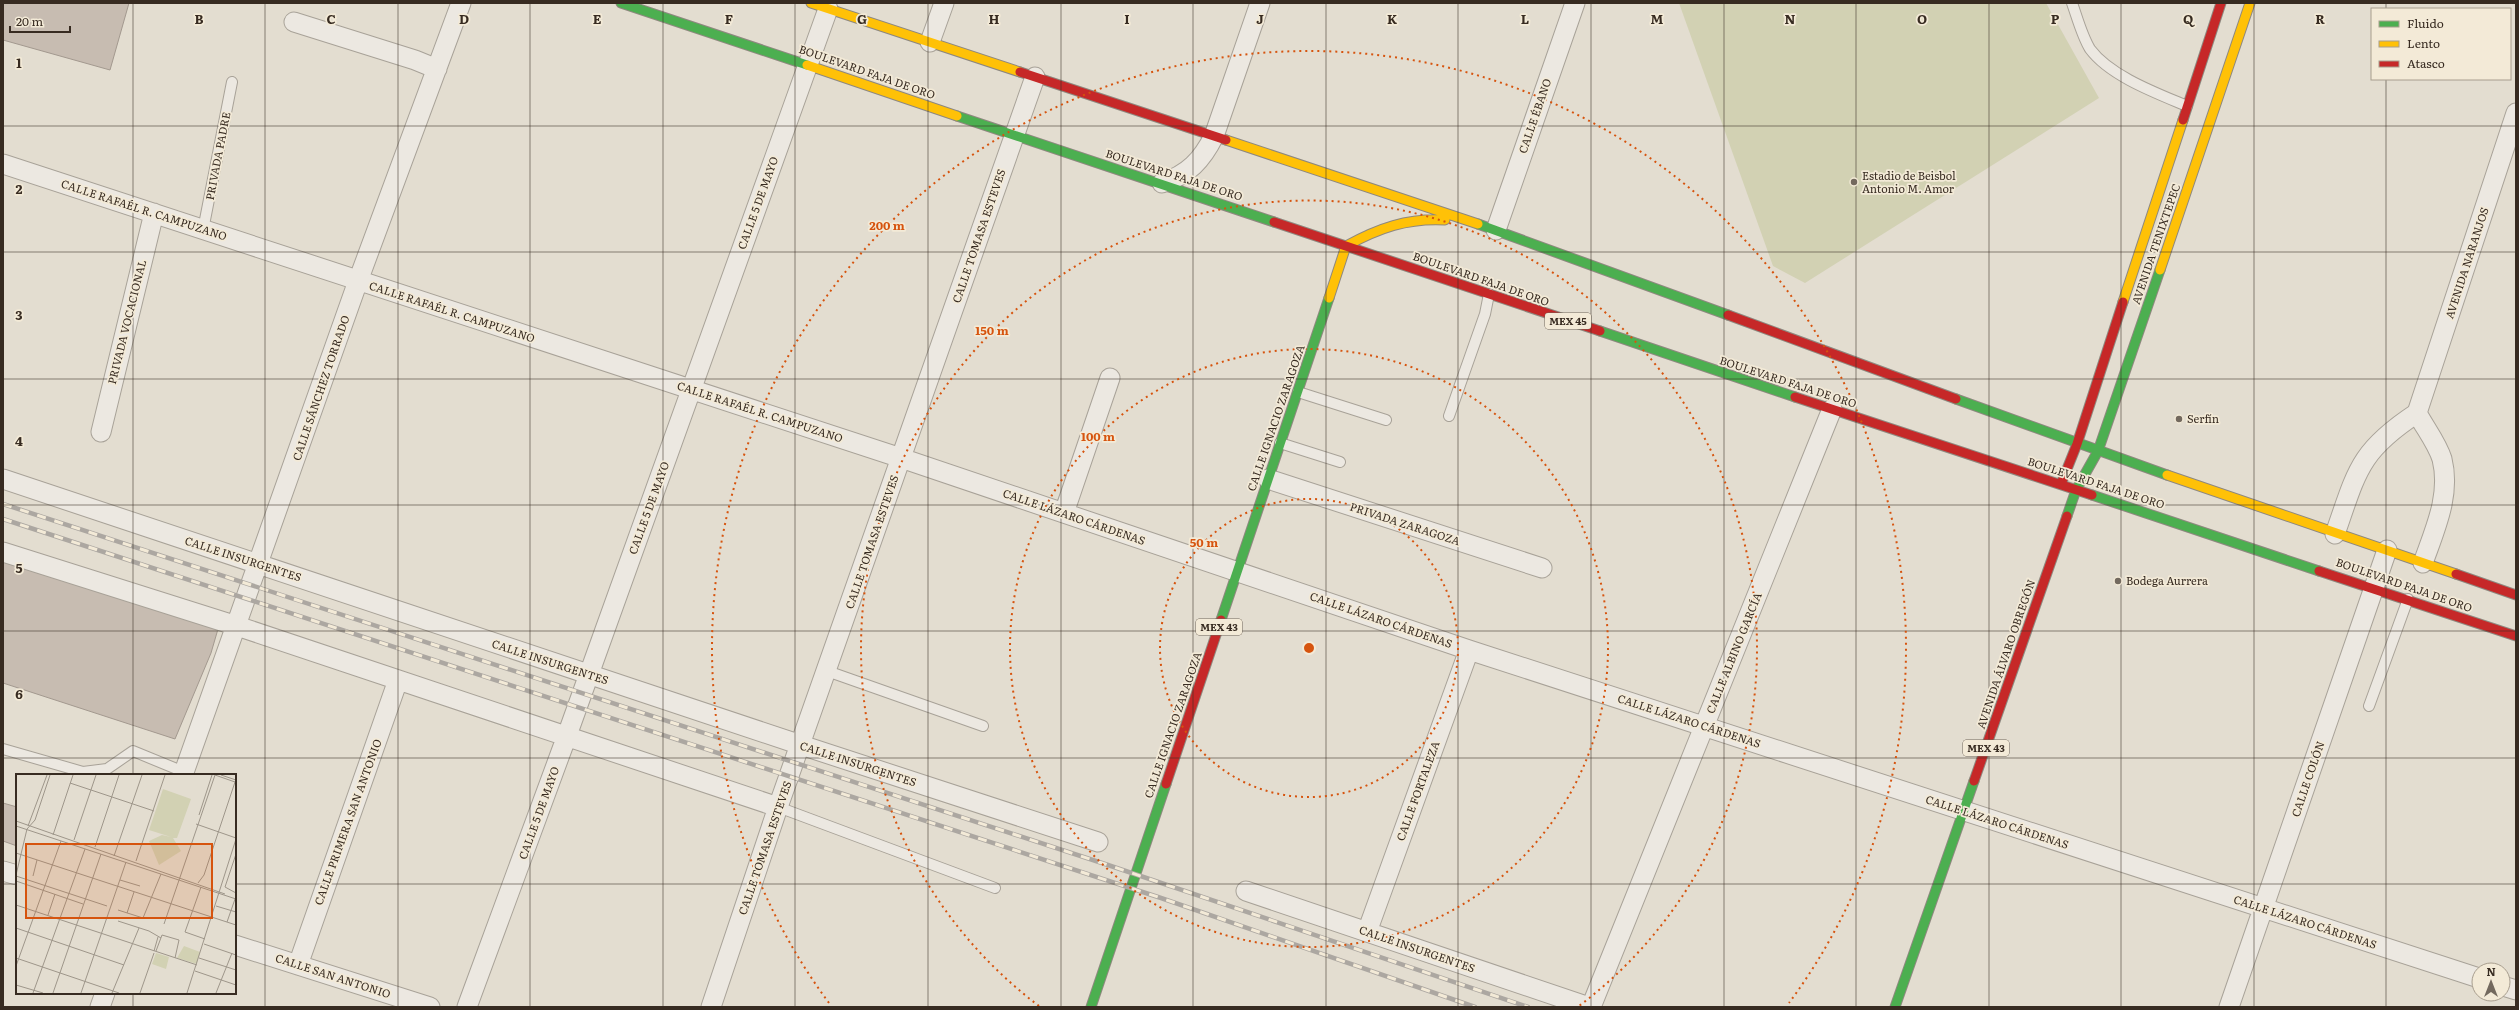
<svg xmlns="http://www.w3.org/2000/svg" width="2519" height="1010" font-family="Literata,serif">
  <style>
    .green { fill: #d2d1b3 }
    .building { fill: #c7bcb1; stroke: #a3998f }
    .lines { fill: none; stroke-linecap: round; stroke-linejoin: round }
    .lane-casing { stroke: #a8a298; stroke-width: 12 }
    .street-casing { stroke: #a8a298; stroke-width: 21 }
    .fast-casing { stroke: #8e887f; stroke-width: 11 }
    .slow-casing { stroke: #8e887f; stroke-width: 11 }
    .jam-casing { stroke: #8e887f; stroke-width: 11 }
    .lane { stroke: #ece8e1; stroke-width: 10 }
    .street { stroke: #ece8e1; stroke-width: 19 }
    .fast { stroke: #4caf50; stroke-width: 9 }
    .slow { stroke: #ffc107; stroke-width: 9 }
    .jam { stroke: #c62828; stroke-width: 9 }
    .rail-casing { stroke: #aca7a1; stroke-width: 4.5 }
    .rail { stroke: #f3ead7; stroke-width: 3; stroke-dasharray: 9; stroke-linecap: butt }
    .grid { fill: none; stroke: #372b21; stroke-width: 1; stroke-opacity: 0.55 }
    .ring { fill: none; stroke: #d6540e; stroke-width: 2; stroke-dasharray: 2 4 }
    .poi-dot { fill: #73695e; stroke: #f3ead7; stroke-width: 1.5 }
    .labels { text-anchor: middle; stroke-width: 3.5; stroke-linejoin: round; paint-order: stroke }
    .shield { fill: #f3ead7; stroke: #6f6458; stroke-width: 1 }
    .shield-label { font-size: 10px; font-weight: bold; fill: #372b21 }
    .street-label { font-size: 11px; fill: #372b21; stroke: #f3ead7 }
    .poi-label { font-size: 11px; fill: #372b21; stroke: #f3ead7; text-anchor: start }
    .inset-road { fill: none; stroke: #9e968a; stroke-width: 1 }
    .view { fill: #d6540e; fill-opacity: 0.15; stroke: #d6540e; stroke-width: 2 }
    .inset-edge { fill: none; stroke: #372b21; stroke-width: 2 }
    .grid-label { font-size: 13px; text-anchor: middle; font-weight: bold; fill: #372b21; stroke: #f3ead7; stroke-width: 3.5; stroke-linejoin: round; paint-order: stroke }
    .centre { fill: #d6540e; stroke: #f3ead7; stroke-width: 2 }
    .ring-label { font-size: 12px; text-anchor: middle; font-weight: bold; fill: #d6540e; stroke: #f3ead7; stroke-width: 3.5; stroke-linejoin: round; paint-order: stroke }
  </style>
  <rect width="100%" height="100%" fill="#e3ddd0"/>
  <path class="green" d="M1679,3H2046L2099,98L1805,283L1773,266Z"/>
  <path class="building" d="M3,3H129L110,70L3,40Z
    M3,562L218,629L211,653L175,739L3,683Z
    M3,803L17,807V846L3,841Z"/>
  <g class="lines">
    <defs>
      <path id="lane" d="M2072,3C2077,17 2082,36 2090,49C2110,76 2156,93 2187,106
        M203,230L232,82
        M1298,392L1386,420
        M1449,416L1485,314L1489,294
        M1280,443L1340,462
        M827,671L983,726
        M2369,706L2408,599
        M3,749L83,772L107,769L133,751L184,772
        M778,807L995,888"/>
      <path id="street" d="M294,22L415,60L437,69
        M930,42L944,3
        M3,164L901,458L1469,650L2479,978
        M1162,183C1188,175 1202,160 1214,136L1260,3
        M1496,230L1575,3
        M2417,413C2425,428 2437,443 2442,459C2451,495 2435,529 2423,563
        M101,432L154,213
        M3,479L801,745L1098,842
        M1268,479L1542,568
        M1064,513L1110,378
        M2335,534C2357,471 2359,451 2417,413L2516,113
        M3,552L237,626L778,807
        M183,775L358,281L461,3
        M3,871L17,875
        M1246,891L1589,1007
        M1367,932L1469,650
        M235,945L430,1007
        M298,965L398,680
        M2503,986L2516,990
        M100,1007L105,993
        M467,1007L565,741L828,9
        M711,1007L778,807L1035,77
        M1591,1007L1832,409
        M2229,1007L2387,550"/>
      <path id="fast" d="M621,3L807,65
        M957,116L1274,222
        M1478,224L1728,315
        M1600,331L1795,397
        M1956,399L2167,475
        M2092,495L2319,571
        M2067,516L2076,490L2098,451L2160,270
        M1221,620L1329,298
        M1091,1007L1166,784
        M1895,1007L1974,781"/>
      <path id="slow" d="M811,3L1020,72
        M807,65L957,116
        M1226,140L1478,224
        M2160,270L2250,3
        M1329,298L1346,246C1379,228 1407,218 1445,220
        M2123,302L2183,120
        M2167,475L2456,574"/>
      <path id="jam" d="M1020,72L1226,140
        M2183,120L2221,3
        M1274,222L1600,331
        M1728,315L1956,399
        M1795,397L2092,495
        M2061,484L2077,444L2123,302
        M2319,571L2516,636
        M2456,574L2516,595
        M1974,781L2067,516
        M1166,784L1221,620"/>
    </defs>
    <use href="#lane" class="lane-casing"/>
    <use href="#street" class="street-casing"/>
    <use href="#fast" class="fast-casing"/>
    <use href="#slow" class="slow-casing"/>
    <use href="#jam" class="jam-casing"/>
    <use href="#lane" class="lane"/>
    <use href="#street" class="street"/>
    <use href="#fast" class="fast"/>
    <use href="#slow" class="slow"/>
    <use href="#jam" class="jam"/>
    <defs>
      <path id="rail" d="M3,504L1105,864L1528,1007
        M3,519L1161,898L1475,1007"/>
    </defs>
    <use href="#rail" class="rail-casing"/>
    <use href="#rail" class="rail"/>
  </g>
  <path class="grid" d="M133,3V775M265,3V1007M398,3V1007M530,3V1007M663,3V1007M795,3V1007M928,3V1007M1061,3V1007M1193,3V1007M1326,3V1007M1458,3V1007M1591,3V1007M1724,3V1007M1856,3V1007M1989,3V1007M2121,3V1007M2254,3V1007M2386,3V9M2386,79V1007M3,126H2516M3,252H2516M3,379H2516M3,505H2516M3,631H2516M3,758H2516M3,884H17M235,884H2516M133,993V1007"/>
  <g class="ring">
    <circle cx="1309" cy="648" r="149"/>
    <circle cx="1309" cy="648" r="299"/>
    <path d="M1039 1006A448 448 0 1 1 1579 1006"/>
    <path d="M829 1003A597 597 0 1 1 1789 1003"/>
  </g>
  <g class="poi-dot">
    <circle cx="1854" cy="182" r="4"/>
    <circle cx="2179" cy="419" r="4"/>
    <circle cx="2118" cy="581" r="4"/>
  </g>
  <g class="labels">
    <g class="shield">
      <rect x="1545" y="313" width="46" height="16" rx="3"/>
      <rect x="1196" y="619" width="46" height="16" rx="3"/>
      <rect x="1963" y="740" width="46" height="16" rx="3"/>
    </g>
    <g class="shield-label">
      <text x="1568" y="325">MEX 45</text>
      <text x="1219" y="631">MEX 43</text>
      <text x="1986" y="752">MEX 43</text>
    </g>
    <g class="street-label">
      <text transform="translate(867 72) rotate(19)" y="4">BOULEVARD FAJA DE ORO</text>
      <text transform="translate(1535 116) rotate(-71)" y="4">CALLE ÉBANO</text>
      <text transform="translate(218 156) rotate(-79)" y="4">PRIVADA PADRE</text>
      <text transform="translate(1174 175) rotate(18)" y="4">BOULEVARD FAJA DE ORO</text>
      <text transform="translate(758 203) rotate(-70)" y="4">CALLE 5 DE MAYO</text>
      <text transform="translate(144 210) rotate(18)" y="4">CALLE RAFAÉL R. CAMPUZANO</text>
      <text transform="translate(979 236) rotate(-71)" y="4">CALLE TOMASA ESTEVES</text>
      <text transform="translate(2156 244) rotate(-71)" y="4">AVENIDA TENIXTEPEC</text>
      <text transform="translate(2467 263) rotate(-72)" y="4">AVENIDA NARANJOS</text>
      <text transform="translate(1481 279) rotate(19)" y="4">BOULEVARD FAJA DE ORO</text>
      <text transform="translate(452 312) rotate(18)" y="4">CALLE RAFAÉL R. CAMPUZANO</text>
      <text transform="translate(127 322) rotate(-76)" y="4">PRIVADA VOCACIONAL</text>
      <text transform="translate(1788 382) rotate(18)" y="4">BOULEVARD FAJA DE ORO</text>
      <text transform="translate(321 388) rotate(-71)" y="4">CALLE SÁNCHEZ TORRADO</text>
      <text transform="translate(760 412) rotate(18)" y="4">CALLE RAFAÉL R. CAMPUZANO</text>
      <text transform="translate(1276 418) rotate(-71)" y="4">CALLE IGNACIO ZARAGOZA</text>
      <text transform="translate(2096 483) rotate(18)" y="4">BOULEVARD FAJA DE ORO</text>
      <text transform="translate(649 508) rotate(-70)" y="4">CALLE 5 DE MAYO</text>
      <text transform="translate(1074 517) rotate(19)" y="4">CALLE LÁZARO CÁRDENAS</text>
      <text transform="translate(1405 524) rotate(18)" y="4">PRIVADA ZARAGOZA</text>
      <text transform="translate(872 542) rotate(-71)" y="4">CALLE TOMASA ESTEVES</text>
      <text transform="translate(243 559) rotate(18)" y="4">CALLE INSURGENTES</text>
      <text transform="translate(2404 585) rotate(19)" y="4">BOULEVARD FAJA DE ORO</text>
      <text transform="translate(1381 620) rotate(19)" y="4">CALLE LÁZARO CÁRDENAS</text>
      <text transform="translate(1734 653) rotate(-68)" y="4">CALLE ALBINO GARCÍA</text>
      <text transform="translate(2006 654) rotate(-71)" y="4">AVENIDA ÁLVARO OBREGÓN</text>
      <text transform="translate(550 662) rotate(18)" y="4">CALLE INSURGENTES</text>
      <text transform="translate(1689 721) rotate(18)" y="4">CALLE LÁZARO CÁRDENAS</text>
      <text transform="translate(1173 725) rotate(-71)" y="4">CALLE IGNACIO ZARAGOZA</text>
      <text transform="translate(858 764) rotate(18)" y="4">CALLE INSURGENTES</text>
      <text transform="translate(2308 779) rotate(-71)" y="4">CALLE COLÓN</text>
      <text transform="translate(1418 791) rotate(-70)" y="4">CALLE FORTALEZA</text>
      <text transform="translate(539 813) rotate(-70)" y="4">CALLE 5 DE MAYO</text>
      <text transform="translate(348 822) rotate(-70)" y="4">CALLE PRIMERA SAN ANTONIO</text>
      <text transform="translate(1997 822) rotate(18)" y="4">CALLE LÁZARO CÁRDENAS</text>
      <text transform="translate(765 848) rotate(-71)" y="4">CALLE TOMASA ESTEVES</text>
      <text transform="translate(2305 922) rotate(18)" y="4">CALLE LÁZARO CÁRDENAS</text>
      <text transform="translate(1417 949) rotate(19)" y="4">CALLE INSURGENTES</text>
      <text transform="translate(333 976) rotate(18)" y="4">CALLE SAN ANTONIO</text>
    </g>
    <g class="poi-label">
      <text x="1862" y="180">Estadio de Beisbol<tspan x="1862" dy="13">Antonio M. Amor</tspan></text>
      <text x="2187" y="423">Serfín</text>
      <text x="2126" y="585">Bodega Aurrera</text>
    </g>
  </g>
  <g transform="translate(16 774)">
    <rect width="220" height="220" fill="#e3ddd0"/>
    <path d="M147,15L175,25L161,64H157L165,77L143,91L133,67L146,61L155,63L133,56ZM168,172L184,178L181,190L161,184ZM140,179L153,183L150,195L136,190Z" fill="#d2d1b3"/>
    <path class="inset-road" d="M199,1L219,8M205,1L220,6M54,9L138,37M183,41L196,1M0,47L209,120M180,50L220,64M0,52L220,125M12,52L31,1M37,61L57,1M58,66L80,1M79,73L103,1M0,79L220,151M220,80L209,113L220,119M98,82L126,1M120,87L149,1M0,101L11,55L19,46L34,1M0,102L91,132M17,102L21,86M104,106L124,112M0,107L67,130M182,109L188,101L220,5M185,113L169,158L189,165M0,131L181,191M200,132L220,138M102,136L127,144L145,100M111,139L118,118M32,141L39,120M102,147L133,157L145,164M211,148L219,125M148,150L199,1M0,154L108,191M188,170L220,181M138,177L142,163M140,177L146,161L163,166L159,184M0,184L103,219M183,184L220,196M0,192L45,67M179,197L220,211M0,211L27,219M17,219L69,75M37,219L85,80M65,219L110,88M96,219L123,154M124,219L138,179M171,219L220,65M200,219L216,179"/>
    <path class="view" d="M10,70H196V144H10Z"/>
    <rect width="220" height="220" class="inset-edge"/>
  </g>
  <g class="grid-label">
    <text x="199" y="24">B</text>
    <text x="331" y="24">C</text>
    <text x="464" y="24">D</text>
    <text x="597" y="24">E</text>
    <text x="729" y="24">F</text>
    <text x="862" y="24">G</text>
    <text x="994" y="24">H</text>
    <text x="1127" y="24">I</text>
    <text x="1260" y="24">J</text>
    <text x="1392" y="24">K</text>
    <text x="1525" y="24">L</text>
    <text x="1657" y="24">M</text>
    <text x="1790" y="24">N</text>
    <text x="1922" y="24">O</text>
    <text x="2055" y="24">P</text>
    <text x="2188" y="24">Q</text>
    <text x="2320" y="24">R</text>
    <text x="19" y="68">1</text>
    <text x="19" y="194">2</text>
    <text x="19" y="320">3</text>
    <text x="19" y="446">4</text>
    <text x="19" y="573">5</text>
    <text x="19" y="699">6</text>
  </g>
  <circle cx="1309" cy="648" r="6" class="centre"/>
  <g class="ring-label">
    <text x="887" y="230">200 m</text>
    <text x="992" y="335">150 m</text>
    <text x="1098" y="441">100 m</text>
    <text x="1204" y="547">50 m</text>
  </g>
  <rect width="2519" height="1010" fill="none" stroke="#372b21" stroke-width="8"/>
  <rect x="2371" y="8" width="140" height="72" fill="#f3ead7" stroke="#a89e8e"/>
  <rect x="2379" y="21" width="20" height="6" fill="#4caf50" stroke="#a89e8e"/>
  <text x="2407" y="28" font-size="12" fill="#372b21">Fluido</text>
  <rect x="2379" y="41" width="20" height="6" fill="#ffc107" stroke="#a89e8e"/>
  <text x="2407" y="48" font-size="12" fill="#372b21">Lento</text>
  <rect x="2379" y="61" width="20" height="6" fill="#c62828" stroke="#a89e8e"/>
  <text x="2407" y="68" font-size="12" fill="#372b21">Atasco</text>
  <g transform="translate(2491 982)"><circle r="19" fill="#f3ead7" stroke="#a89e8e"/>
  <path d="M0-3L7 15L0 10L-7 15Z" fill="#73695e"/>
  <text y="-6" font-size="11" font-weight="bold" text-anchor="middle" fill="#372b21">N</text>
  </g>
  <path d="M10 26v6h60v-6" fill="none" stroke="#372b21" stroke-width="2"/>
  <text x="16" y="26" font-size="12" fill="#372b21" stroke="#f3ead7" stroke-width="3" paint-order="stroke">20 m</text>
</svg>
